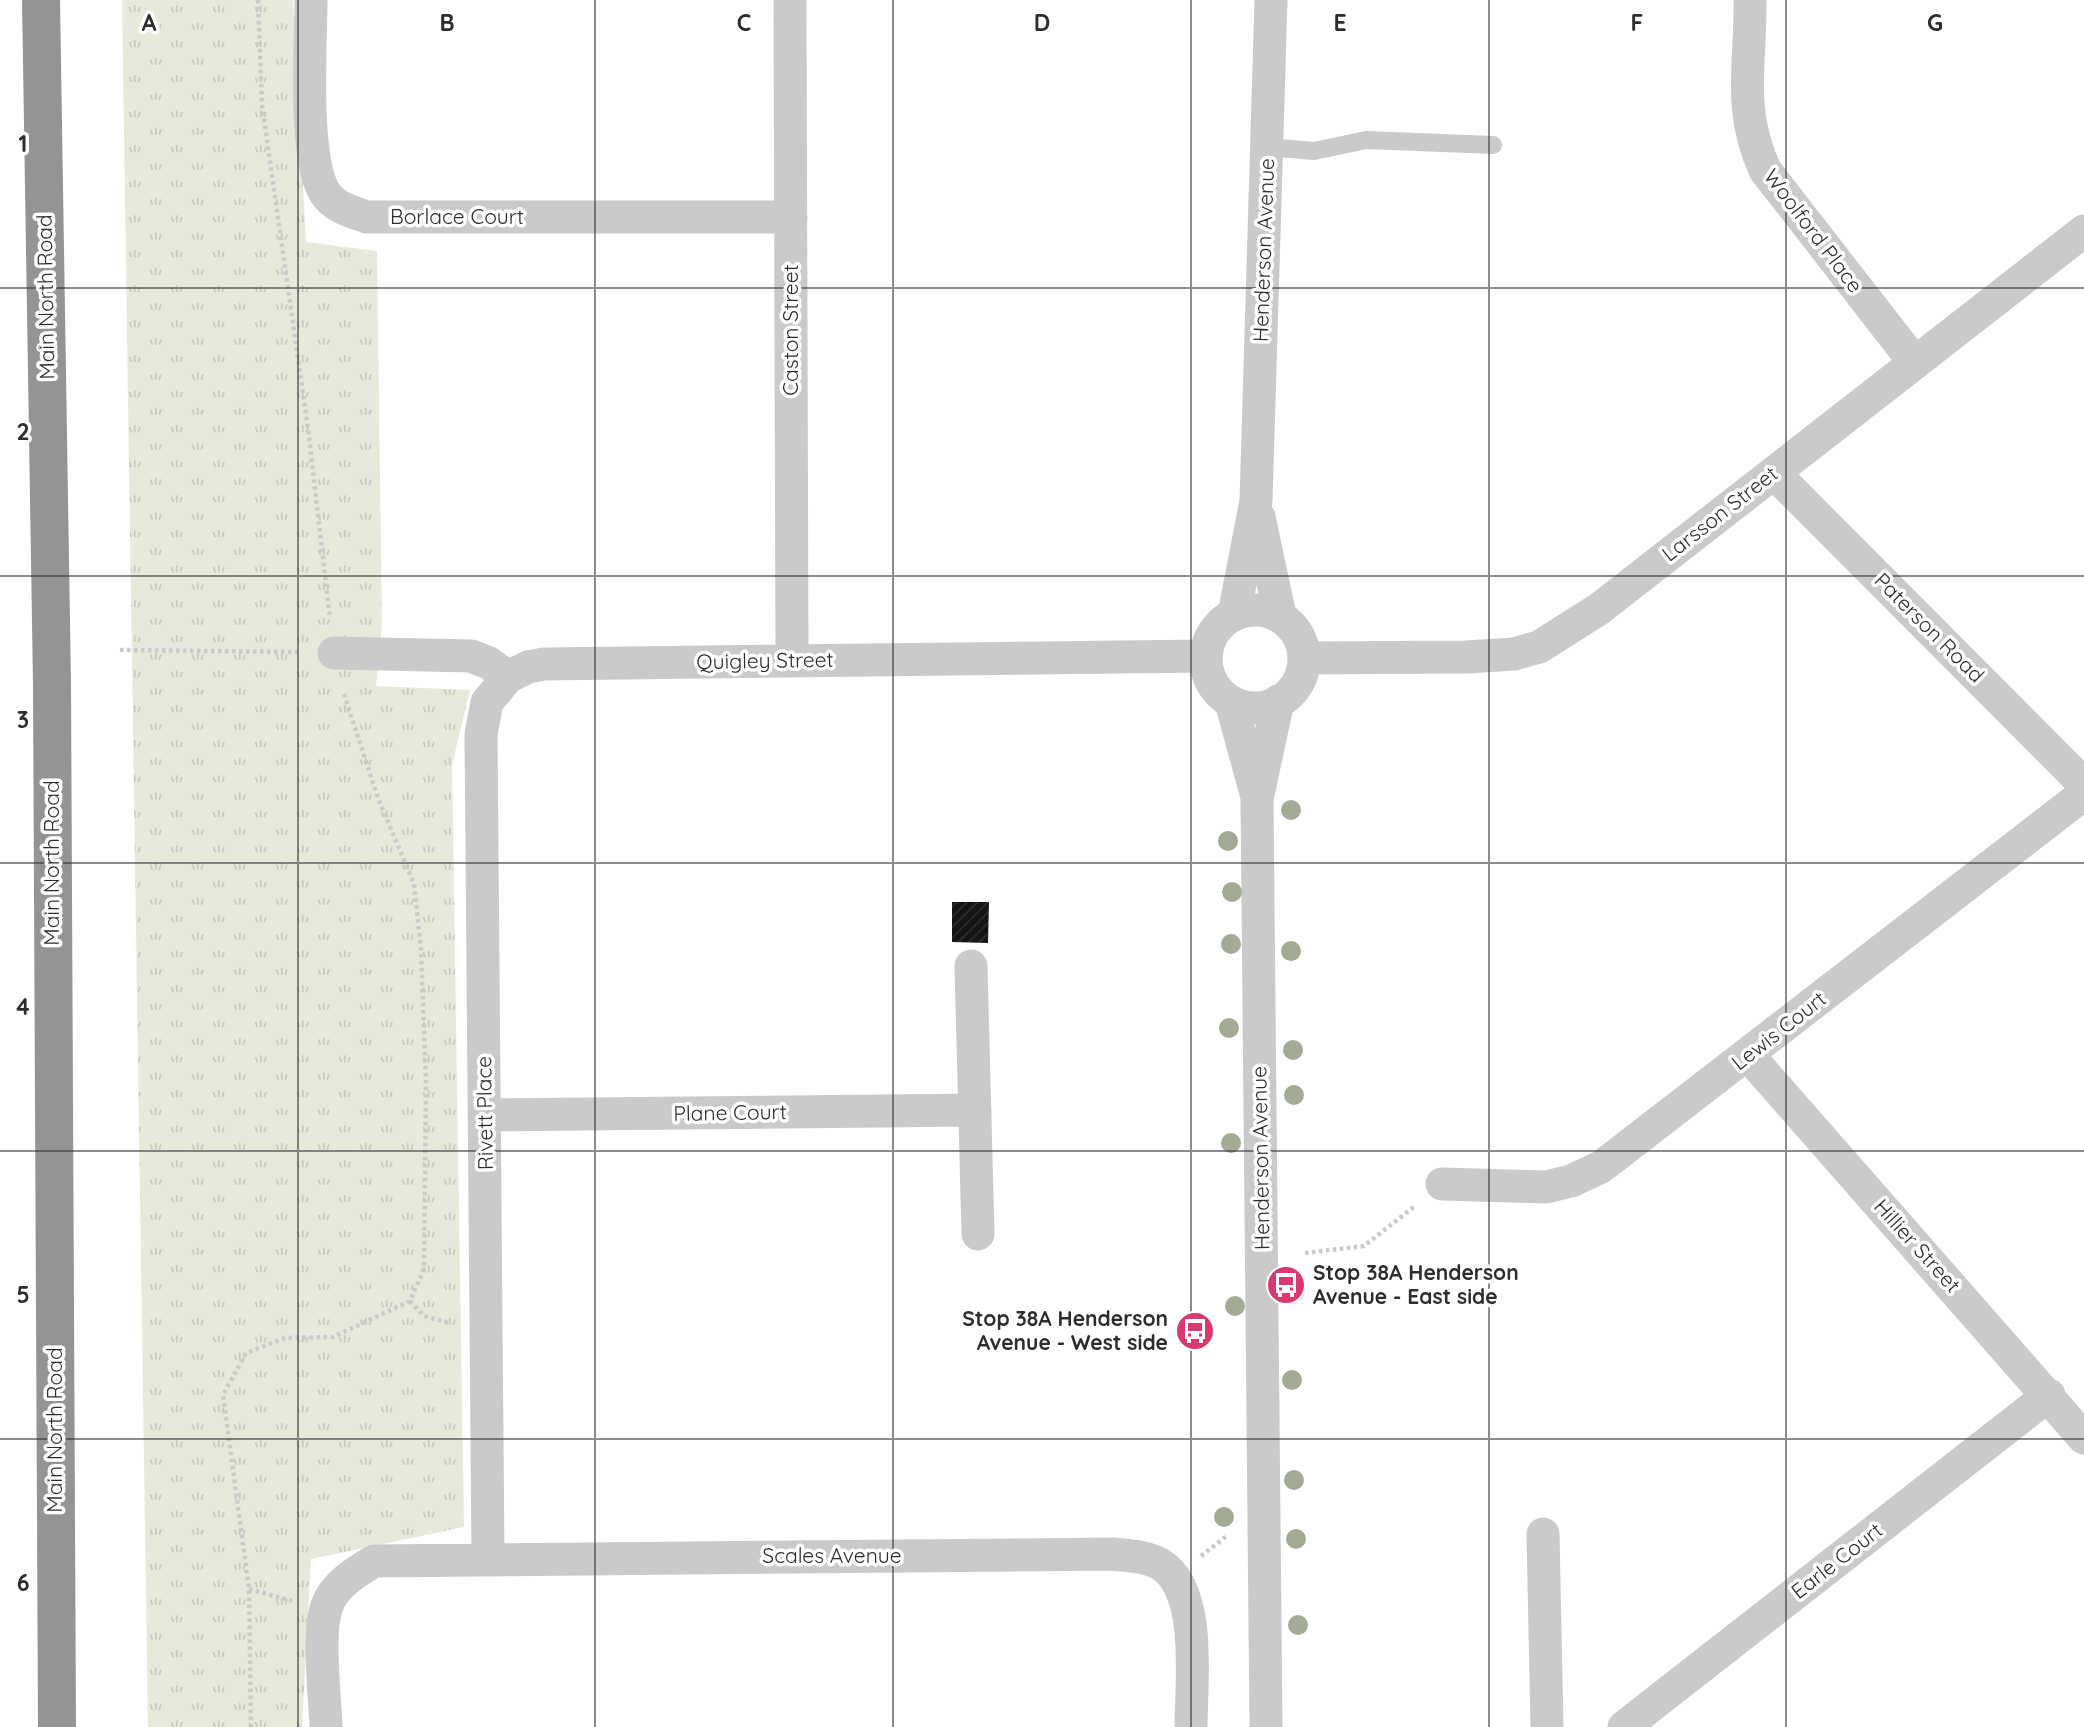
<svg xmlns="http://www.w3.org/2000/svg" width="2084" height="1727" font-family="Quicksand,sans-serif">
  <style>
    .grass { fill: url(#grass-tufts) }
    .building { fill: url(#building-hatch) }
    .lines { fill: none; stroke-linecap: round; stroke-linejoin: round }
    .path { stroke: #cacaca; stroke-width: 4.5; stroke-dasharray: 3.5 3.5; stroke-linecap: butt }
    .lane { stroke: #cacaca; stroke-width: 18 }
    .street { stroke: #cacaca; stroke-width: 33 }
    .highway { stroke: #949494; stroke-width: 38 }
    .tree { fill: #a4ab94 }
    .grid { fill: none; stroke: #2d2d2d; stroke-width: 2; stroke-opacity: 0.55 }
    .labels { text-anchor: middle; stroke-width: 7; stroke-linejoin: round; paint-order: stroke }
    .street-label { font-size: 21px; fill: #2d2d2d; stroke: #fff }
    .poi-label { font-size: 21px; font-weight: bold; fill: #2d2d2d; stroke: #fff; text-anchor: start }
    .grid-label { font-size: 23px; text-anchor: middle; font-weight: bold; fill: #2d2d2d; stroke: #fff; stroke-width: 7; stroke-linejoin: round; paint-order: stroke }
  </style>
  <defs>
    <pattern id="grass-tufts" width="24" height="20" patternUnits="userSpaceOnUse" patternTransform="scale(1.75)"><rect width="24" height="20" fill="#e7eadb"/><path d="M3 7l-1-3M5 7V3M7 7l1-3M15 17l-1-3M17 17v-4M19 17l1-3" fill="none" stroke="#c6c9bc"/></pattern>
    <pattern id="building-hatch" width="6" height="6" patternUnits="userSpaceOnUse" patternTransform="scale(1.75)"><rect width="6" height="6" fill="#141414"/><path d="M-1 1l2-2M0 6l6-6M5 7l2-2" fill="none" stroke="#2e2e2e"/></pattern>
  </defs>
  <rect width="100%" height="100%" fill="#fff"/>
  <path class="grass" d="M122,0H293L306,242L377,251L382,623L376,686L470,690L452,765L464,1527L311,1559L302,1727H148Z"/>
  <path class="building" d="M952,902H989L988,943L952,942Z"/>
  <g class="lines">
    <path class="path" d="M258,0L262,105L308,429L330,618
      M120,650L298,652
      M1305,1253L1364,1246L1415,1206
      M410,1301L424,1316L449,1323
      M1201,1556L1228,1535
      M249,1589L292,1601
      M251,1727L249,1589L223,1395L246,1353L285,1338L333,1337L410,1301L424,1269L426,1083L421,949L414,884L378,798L343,691"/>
    <path class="lane" d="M1267,147L1314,151L1366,140L1493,145"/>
    <path class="street" d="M311,0C311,46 303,157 325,193C334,207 352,212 367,217H791
      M790,0L792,661
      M1750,0C1751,63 1737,109 1765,170L1915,363
      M1774,473L2084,784
      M1259,517L1280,616
      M1206 659a49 49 0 1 1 98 0a49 49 0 1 1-98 0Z
      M1234,615L1256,501L1271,0
      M334,653L471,656L489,663L508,677L528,667L544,664L1206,656
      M1304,658L1466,657L1514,654L1539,647L1599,609L2084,231
      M1231,702L1257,797
      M971,966L978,1234
      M1748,1055L2084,1438
      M485,1115L975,1110
      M1442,1184L1546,1187L1571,1181L1601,1167L2084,794
      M1543,1534L1547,1727
      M488,1558L481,734L487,702L508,677
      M326,1727C325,1697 317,1632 327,1606C334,1585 356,1572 374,1561L1113,1554C1130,1556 1146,1556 1160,1564C1203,1590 1191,1683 1191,1727
      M1266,1727L1257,799L1278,701
      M1624,1727L2049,1395"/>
    <path class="highway" d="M41,0L52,684L57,1727"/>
  </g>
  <g class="tree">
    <circle cx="1291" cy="810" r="10"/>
    <circle cx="1228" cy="841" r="10"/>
    <circle cx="1232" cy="892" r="10"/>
    <circle cx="1231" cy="944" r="10"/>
    <circle cx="1291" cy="951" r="10"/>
    <circle cx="1229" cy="1028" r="10"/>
    <circle cx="1293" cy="1050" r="10"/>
    <circle cx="1294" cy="1095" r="10"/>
    <circle cx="1231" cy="1143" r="10"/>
    <circle cx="1294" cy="1292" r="10"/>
    <circle cx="1235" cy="1306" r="10"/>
    <circle cx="1292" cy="1380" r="10"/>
    <circle cx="1294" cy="1480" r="10"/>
    <circle cx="1224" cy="1517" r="10"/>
    <circle cx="1296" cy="1539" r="10"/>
    <circle cx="1298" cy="1625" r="10"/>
  </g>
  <path class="grid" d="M298,0V1727M595,0V1727M893,0V1727M1191,0V1727M1489,0V1727M1786,0V1727M0,288H2084M0,576H2084M0,863H2084M0,1151H2084M0,1439H2084"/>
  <defs>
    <symbol id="bus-disc" viewBox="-11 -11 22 22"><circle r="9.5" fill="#da396d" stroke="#fff"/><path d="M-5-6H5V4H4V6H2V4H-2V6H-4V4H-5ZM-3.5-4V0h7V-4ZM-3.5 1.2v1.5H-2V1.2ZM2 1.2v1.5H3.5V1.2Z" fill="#fff"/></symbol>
  </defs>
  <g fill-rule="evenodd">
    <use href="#bus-disc" x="1264" y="1263" width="44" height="44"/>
    <use href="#bus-disc" x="1173" y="1309" width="44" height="44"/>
  </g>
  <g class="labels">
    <g class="street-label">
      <text x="457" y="224">Borlace Court</text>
      <text transform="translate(1813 231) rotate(53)" y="7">Woolford Place</text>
      <text transform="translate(1264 250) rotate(-88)" y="7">Henderson Avenue</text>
      <text transform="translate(46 297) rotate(-91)" y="7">Main North Road</text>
      <text transform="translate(791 330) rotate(-90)" y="7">Caston Street</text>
      <text transform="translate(1720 514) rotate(-38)" y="7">Larsson Street</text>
      <text transform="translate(1929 628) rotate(45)" y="7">Paterson Road</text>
      <text transform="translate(765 661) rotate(-1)" y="7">Quigley Street</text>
      <text transform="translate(52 863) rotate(-90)" y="7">Main North Road</text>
      <text transform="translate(1779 1031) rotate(-38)" y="7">Lewis Court</text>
      <text transform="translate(485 1113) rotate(-91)" y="7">Rivett Place</text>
      <text transform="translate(730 1113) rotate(-1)" y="7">Plane Court</text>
      <text transform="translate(1261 1158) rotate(-91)" y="7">Henderson Avenue</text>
      <text transform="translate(1917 1246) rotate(48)" y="7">Hillier Street</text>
      <text transform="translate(55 1430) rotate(-90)" y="7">Main North Road</text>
      <text x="832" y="1563">Scales Avenue</text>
      <text transform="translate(1837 1561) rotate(-38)" y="7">Earle Court</text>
    </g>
    <g class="poi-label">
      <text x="1313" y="1280">Stop 38A Henderson<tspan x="1313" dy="24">Avenue - East side</tspan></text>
      <text x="1168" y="1326" text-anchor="end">Stop 38A Henderson<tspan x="1168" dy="24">Avenue - West side</tspan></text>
    </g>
  </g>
  <g class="grid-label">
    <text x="149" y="31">A</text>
    <text x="447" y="31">B</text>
    <text x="744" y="31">C</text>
    <text x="1042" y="31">D</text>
    <text x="1340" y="31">E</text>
    <text x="1637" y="31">F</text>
    <text x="1935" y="31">G</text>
    <text x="23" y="152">1</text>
    <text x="23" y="440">2</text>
    <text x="23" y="728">3</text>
    <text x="23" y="1015">4</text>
    <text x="23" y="1303">5</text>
    <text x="23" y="1591">6</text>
  </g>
</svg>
